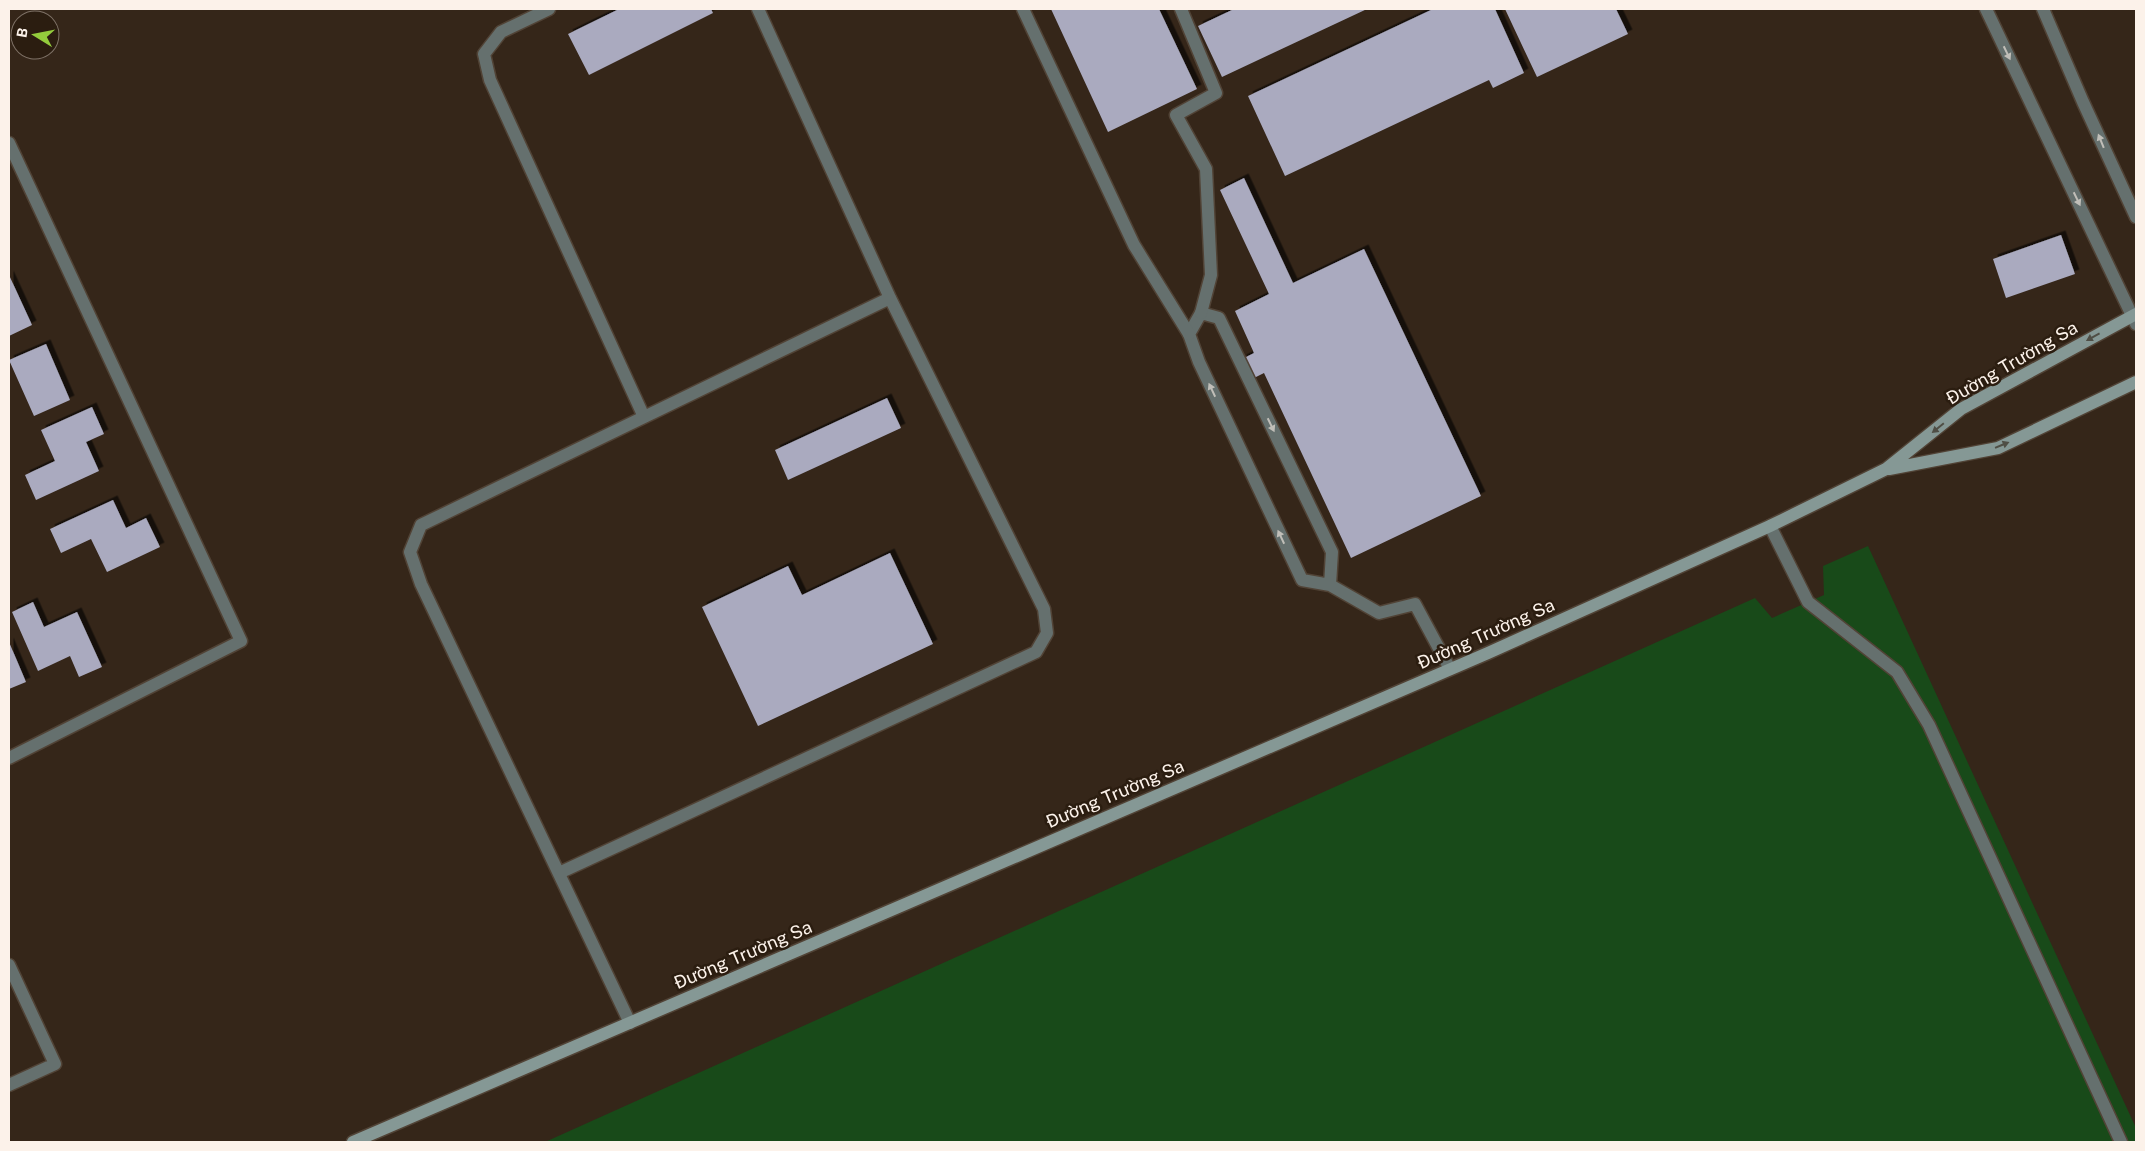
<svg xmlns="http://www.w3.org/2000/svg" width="2145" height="1151" font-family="'Public Sans',sans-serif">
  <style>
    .green { fill: #184a19 }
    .building { fill: #aaaabf; filter: url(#shadow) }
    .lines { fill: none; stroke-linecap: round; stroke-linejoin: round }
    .lane-casing { stroke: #514336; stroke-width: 15 }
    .street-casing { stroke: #514336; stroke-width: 15 }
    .secondary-casing { stroke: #514336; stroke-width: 15 }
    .lane { stroke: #65706e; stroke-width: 12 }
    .street { stroke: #65706e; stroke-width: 12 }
    .secondary { stroke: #859895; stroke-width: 12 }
    .oneway { fill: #c0beb8 }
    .oneway2 { fill: #4f4e45 }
    .labels { text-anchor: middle; stroke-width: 5; stroke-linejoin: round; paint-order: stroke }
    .street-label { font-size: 18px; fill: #fcf2ea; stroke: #2b1d10 }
  </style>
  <defs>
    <filter id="shadow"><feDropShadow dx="4.5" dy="-4.5" stdDeviation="0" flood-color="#0009"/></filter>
  </defs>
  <rect width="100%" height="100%" fill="#352619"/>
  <path class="green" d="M1868,546L2136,1128V1142H545L1755,598L1772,618L1824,595L1823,566Z"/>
  <path class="building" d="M619,9H711L713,13L589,75L568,34Z
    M1051,9H1159L1197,89L1108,132Z
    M1234,9H1367L1222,77L1198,26Z
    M1433,9H1495L1524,73L1493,88L1489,80L1285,176L1248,96Z
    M1505,9H1616L1628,34L1537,77Z
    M1244,178L1293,283L1364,249L1481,496L1351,558L1264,373L1252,379L1242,359L1254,353L1235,311L1269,294L1220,190Z
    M2061,235L2075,274L2006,298L1993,259Z
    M9,275L32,325L9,336Z
    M46,344L70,400L34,416L9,360Z
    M887,398L901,428L788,480L775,450Z
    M92,407L104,434L86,442L99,471L36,500L25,475L55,461L41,430Z
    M113,500L126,528L146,518L160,547L107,572L91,539L61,553L50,529Z
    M890,553L933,644L758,726L702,607L788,566L802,595Z
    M33,602L44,627L77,612L102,667L79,677L70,656L38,671L12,612Z
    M9,642L26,682L9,689Z"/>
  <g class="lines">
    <defs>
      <path id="lane" d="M549,9L501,32L484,54L490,80L644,417
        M1986,9L2136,324
        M2043,9L2083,102L2136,217
        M9,143L241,641L9,758
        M1330,585L1332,552L1219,318L1201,313L1189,334L1199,362L1302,580L1330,585L1379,613L1415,604L1450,669
        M559,873L1036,652L1047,633L1044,609L890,298L758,9
        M9,965L55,1064L9,1085
        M630,1023L421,584L410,552L421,525L890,298"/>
      <path id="street" d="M1023,9L1134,245L1189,334
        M1181,9L1216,93L1176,115L1206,169L1211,275L1201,313
        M1770,526L1808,602L1897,672L1929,725L2121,1142"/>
      <path id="secondary" d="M1889,469L1998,448L2136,382
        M353,1142L1488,653L1770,526L1886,469L1961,409L2136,314"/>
    </defs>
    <use href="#lane" class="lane-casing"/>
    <use href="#street" class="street-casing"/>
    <use href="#secondary" class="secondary-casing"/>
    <use href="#lane" class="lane"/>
    <use href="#street" class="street"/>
    <use href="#secondary" class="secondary"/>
  </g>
  <defs><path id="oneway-solid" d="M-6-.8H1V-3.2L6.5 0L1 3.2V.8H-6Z" transform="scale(1.25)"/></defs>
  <g class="oneway">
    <use href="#oneway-solid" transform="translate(2007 53) rotate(64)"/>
    <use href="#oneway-solid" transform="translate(2101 141) rotate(-112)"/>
    <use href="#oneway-solid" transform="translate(2077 199) rotate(64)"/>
    <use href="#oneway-solid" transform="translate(1212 390) rotate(-115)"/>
    <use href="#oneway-solid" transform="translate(1271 425) rotate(64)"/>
    <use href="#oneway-solid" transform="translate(1281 537) rotate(-115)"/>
  </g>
  <g class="oneway2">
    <use href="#oneway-solid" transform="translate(2093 337) rotate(151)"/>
    <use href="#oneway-solid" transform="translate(1938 428) rotate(141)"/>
    <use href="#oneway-solid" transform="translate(2002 445) rotate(-22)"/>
  </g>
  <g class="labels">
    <g class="street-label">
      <text transform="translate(2012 363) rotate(-30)" y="6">Đường Trường Sa</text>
      <text transform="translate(1486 634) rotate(-24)" y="6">Đường Trường Sa</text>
      <text transform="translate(1115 794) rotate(-23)" y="6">Đường Trường Sa</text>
      <text transform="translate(743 955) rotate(-23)" y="6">Đường Trường Sa</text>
    </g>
  </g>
  <rect width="2145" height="1151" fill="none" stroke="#fcf2ea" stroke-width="20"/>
  <g transform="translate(35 35) rotate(280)"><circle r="24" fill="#2b1d10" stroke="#7f7267"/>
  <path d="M0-4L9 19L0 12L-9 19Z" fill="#94cc3c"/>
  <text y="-8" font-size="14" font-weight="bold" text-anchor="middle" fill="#fcf2ea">B</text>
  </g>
</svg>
